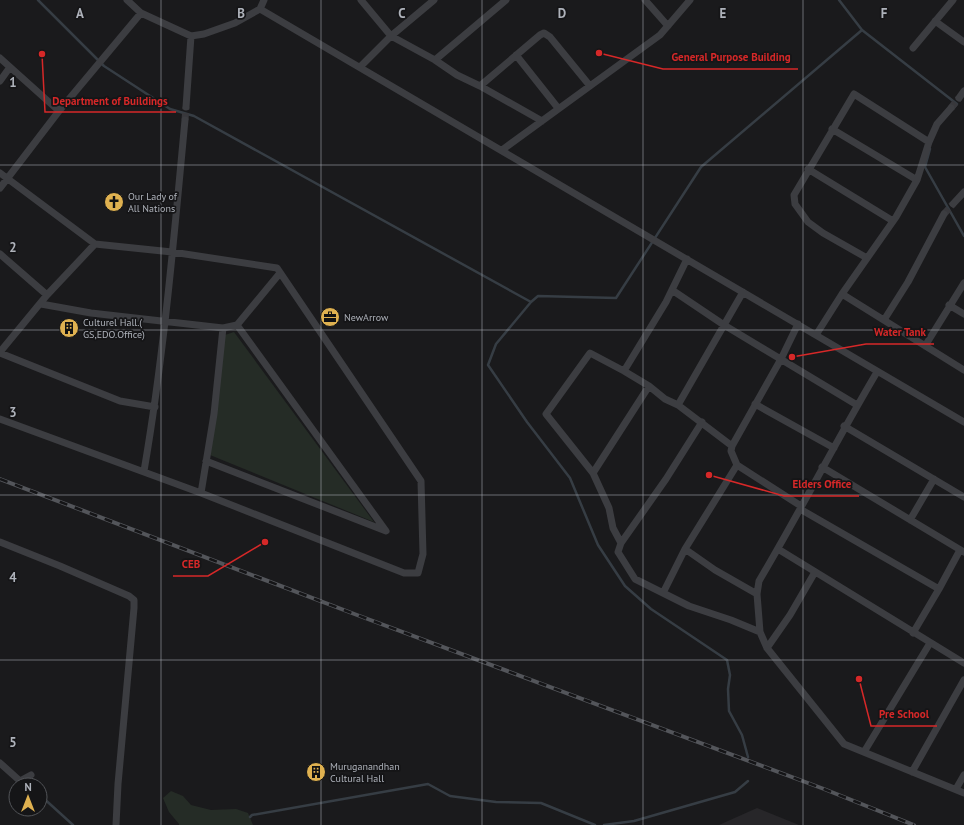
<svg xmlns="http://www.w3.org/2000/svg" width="964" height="825" font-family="'PT Sans',sans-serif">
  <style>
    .built { fill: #272629 }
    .green { fill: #252c26 }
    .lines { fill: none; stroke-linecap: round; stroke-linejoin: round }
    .stream { stroke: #363d44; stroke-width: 2.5 }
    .street-tunnel { stroke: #38383c; stroke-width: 7; stroke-dasharray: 7 3.5; stroke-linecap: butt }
    .street { stroke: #3c3d41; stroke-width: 7 }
    .rail-casing { stroke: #53555a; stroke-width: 4 }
    .rail { stroke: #151517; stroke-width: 2.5; stroke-dasharray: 8; stroke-linecap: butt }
    .grid { fill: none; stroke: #aeb2ba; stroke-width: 1; stroke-opacity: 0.55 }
    .labels { text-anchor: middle; stroke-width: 3.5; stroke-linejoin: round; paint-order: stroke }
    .poi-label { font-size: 10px; fill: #aeb2ba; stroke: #151517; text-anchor: start }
    .grid-label { font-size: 13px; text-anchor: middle; font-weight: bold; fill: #aeb2ba; stroke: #151517; stroke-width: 3.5; stroke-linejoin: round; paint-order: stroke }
    .leader { fill: none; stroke: #d62828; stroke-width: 1.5 }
    .callout-dot { fill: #d62828; stroke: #151517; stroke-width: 1.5 }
    .callout-label { font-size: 11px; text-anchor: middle; font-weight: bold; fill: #d62828; stroke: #151517; stroke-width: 3.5; stroke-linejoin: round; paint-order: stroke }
  </style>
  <rect width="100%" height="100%" fill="#1a1a1c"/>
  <path class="built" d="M757,808L799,825H719Z"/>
  <path class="green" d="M234,332L374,522L210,455L225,335Z
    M171,791L183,796L191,805L211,810L236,809L248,813L253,825H179V824L169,812L163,798Z"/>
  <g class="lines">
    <path class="stream" d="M38,0L104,66L170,109L194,116L531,302L496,344L488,365L527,422L570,478L598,545L625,586L651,609L727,660L730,675L728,689L729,711L742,735L748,757
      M862,30L957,104L953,109
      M930,149L925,167L964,236
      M531,302L538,296L616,298L701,167L862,30L839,0
      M23,780L29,785
      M40,795L73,825
      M250,817L252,815L428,784L450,796L496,802L541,803L595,825
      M604,825L634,821L735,792L748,781"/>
    <path class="street-tunnel" d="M951,108L959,98
      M185,120L186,107
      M944,214L953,204"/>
    <path class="street" d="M127,0L141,13L191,36L204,34L235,23L260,9L264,0
      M361,0L391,36L435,60L457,75L480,86L542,121
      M645,0L668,26
      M260,9L964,422
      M935,21L964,42
      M913,48L953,0
      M516,55L558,108
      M0,58L59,111
      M435,60L506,0
      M360,67L391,36L434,0
      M0,81L10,67
      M480,86L540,35L544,33L550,37L590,86
      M959,98L964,91
      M186,107L191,36
      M832,129L917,180
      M502,150L660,35L690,0
      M808,169L893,221
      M0,173L95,244L172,252L277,268L421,481L423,554L418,573H404L201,493L0,419
      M0,188L59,111L141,13
      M953,204L964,192
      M0,254L47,295
      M867,258L823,233L808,222L795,204L794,195L854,94L929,142
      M672,290L724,325L857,405
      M842,294L964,370
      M41,304L91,313L223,328L237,325L386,531L206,461
      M949,305L964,314
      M884,320L908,282L944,214
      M798,324L781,359L732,446L731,451L737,465L801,506
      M237,325L280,273
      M816,335L842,294L896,217L917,180L929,142L937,124L951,108
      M925,346L964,283
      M0,352L47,295L95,244
      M0,353L120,401L155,407
      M624,371L666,302L687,259
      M877,372C836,441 800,512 759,581L757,594L760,632L767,648L844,744L964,793
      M755,404L834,448
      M678,405L743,292
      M702,422L666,479L621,543L618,552L635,579L689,606L731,620L760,632
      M844,426L964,497
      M822,467L964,552
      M144,471C164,355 174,237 185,120
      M593,473L649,386
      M201,493L214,414L223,328
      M800,509L939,589
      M910,520L934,479
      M0,542L60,566L129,596L134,600V608L118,784L116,825
      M621,543L613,528L609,508L593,473L546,414L590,353L624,371L649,386L665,399L678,405L732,446
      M685,549L715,570L757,594
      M778,549L964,663
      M663,593L685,549L737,465
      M913,633L939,589L960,550
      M767,648L790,615L815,572
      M864,752L930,643
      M0,763L20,781L31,775
      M912,772L964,680
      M956,789L964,775"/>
    <defs>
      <path id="rail" d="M0,479L357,615L824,789L914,825"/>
    </defs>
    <use href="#rail" class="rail-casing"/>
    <use href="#rail" class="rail"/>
  </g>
  <path class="grid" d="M161,0V825M321,0V825M482,0V825M643,0V825M803,0V825M0,165H964M0,330H964M0,495H964M0,660H964"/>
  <defs>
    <symbol id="church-disc" viewBox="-11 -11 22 22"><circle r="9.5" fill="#dfb150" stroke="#151517"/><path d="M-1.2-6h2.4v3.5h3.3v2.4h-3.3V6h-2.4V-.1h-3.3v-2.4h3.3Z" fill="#111"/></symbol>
    <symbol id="office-disc" viewBox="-11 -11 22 22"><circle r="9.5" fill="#dfb150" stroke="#151517"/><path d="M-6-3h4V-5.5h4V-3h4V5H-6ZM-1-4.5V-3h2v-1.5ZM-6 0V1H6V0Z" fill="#111"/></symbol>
    <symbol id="building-disc" viewBox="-11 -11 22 22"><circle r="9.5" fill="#dfb150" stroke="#151517"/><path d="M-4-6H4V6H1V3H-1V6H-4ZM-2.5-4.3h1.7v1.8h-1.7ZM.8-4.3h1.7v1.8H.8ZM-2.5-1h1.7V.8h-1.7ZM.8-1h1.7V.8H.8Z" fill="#111"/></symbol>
  </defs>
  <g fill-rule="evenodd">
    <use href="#church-disc" x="103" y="191" width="22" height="22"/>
    <use href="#office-disc" x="319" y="306" width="22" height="22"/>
    <use href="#building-disc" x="58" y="317" width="22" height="22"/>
    <use href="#building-disc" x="305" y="761" width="22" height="22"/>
  </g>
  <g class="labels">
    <g class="poi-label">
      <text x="128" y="200">Our Lady of<tspan x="128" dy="12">All Nations</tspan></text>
      <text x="344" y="321">NewArrow</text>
      <text x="83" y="326">Culturel Hall.(<tspan x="83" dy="12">GS,EDO.Office)</tspan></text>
      <text x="330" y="770">Muruganandhan<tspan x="330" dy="12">Cultural Hall</tspan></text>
    </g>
  </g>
  <g class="grid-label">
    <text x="80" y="18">A</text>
    <text x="241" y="18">B</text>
    <text x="402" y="18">C</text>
    <text x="562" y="18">D</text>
    <text x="723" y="18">E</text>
    <text x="884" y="18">F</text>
    <text x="13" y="87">1</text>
    <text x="13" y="252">2</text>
    <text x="13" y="417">3</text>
    <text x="13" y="582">4</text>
    <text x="13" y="747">5</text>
  </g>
  <path class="leader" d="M599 53L663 69H798M42 54L45 112H176M792 357L866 344H934M709 475L784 496H859M265 542L208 576H173M859 679L871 726H937"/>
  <g class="callout-dot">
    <circle cx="599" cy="53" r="4"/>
    <circle cx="42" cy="54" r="4"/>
    <circle cx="792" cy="357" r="4"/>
    <circle cx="709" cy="475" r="4"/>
    <circle cx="265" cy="542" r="4"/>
    <circle cx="859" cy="679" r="4"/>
  </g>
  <g class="callout-label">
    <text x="731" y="61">General Purpose Building</text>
    <text x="110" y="105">Department of Buildings</text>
    <text x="900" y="336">Water Tank</text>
    <text x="822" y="488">Elders Office</text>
    <text x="191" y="568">CEB</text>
    <text x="904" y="718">Pre School</text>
  </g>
  <g transform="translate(28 797)"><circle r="19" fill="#151517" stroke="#525458"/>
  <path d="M0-3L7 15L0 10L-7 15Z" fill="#dfb150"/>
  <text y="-6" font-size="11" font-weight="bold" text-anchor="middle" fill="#aeb2ba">N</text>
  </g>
</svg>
